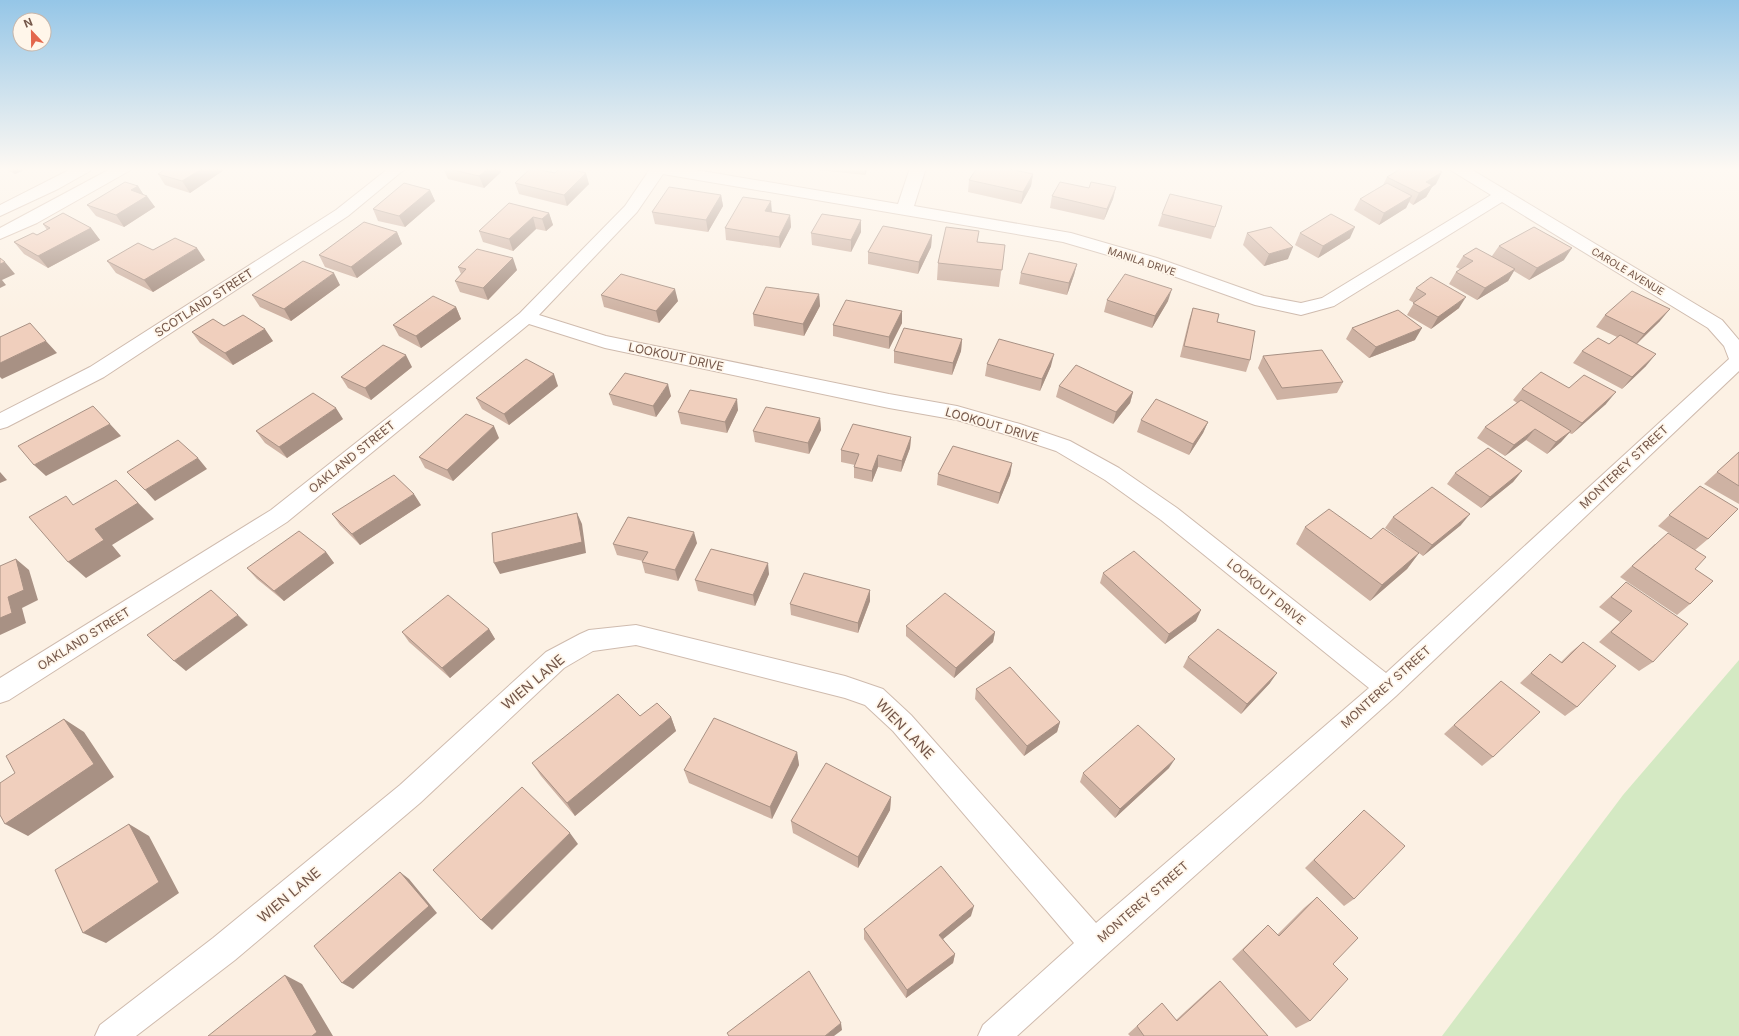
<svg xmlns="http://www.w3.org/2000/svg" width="1739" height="1036" font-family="Inter,sans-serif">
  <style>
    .green { fill: #d4e9c3 }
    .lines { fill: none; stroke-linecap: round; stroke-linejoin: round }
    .minor-casing { stroke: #cfbbae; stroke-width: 2 }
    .secondary-casing { stroke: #d2baab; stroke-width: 2 }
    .minor { fill: #fff; fill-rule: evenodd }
    .secondary { fill: #fff; fill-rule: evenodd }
    .wall { fill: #ceb2a3 }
    .shaded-wall { fill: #a89184 }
    .building { fill: #f0cfbd; stroke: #a89184 }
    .labels { text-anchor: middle; stroke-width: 3.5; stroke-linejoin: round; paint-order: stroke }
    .far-street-label { font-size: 10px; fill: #74574a; stroke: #fff6ea }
    .street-label { font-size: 12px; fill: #74574a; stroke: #fff6ea }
    .near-street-label { font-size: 14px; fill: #74574a; stroke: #fff6ea }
  </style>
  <rect width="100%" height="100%" fill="#fcf1e4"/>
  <path class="green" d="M1739,660V1036H1442L1623,795Z"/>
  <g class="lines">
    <defs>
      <path id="minor" d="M389,168H406L348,216L104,377L7,427L0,429V413L90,367L336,210Z
        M649,168H684L898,204L910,168H926L914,206L1071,233L1157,258L1264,296L1301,303L1322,298L1491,195L1452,171L1450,168H1469L1722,320L1739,340V371L1396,696L1106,955L1017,1036H978L983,1025L1074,943L893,731L865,705L845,698L636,645L593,651L564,668L420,803L235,960L136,1036H95L100,1025L213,938L400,785L546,652L580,634L589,630L636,625L845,676L883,689L911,715L1096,923L1369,688L1161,520L1105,480L1056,451L1008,435L957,420L889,408L605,348L529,324L287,522L9,700L0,703V678L271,510L520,313L625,206L650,169ZM663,174L1063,242L1145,266L1255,305L1301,315L1334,306L1502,202L1708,328L1724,346L1729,359L1386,673L1177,508L1119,468L1070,441L1020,424L957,406L889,394L606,336L539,315L637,212Z"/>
      <path id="secondary" d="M73,168H92L90,171L58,189L0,216V205Z
        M112,168H131L129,171L37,223L0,239V228Z"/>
    </defs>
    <use href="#minor" class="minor-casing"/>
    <use href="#secondary" class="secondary-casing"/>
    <use href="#minor" class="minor"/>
    <use href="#secondary" class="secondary"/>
  </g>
  <path class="wall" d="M3,168H29L15,174Z
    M227,168L190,193L165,185L158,174Z
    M443,168H500L501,172L484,188L448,179Z
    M819,168H868L865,175L819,170Z
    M1033,174L1031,186L1021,204L968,192L969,180Z
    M1387,177L1436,184L1432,187L1426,197L1413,205L1409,202L1406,208L1379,225L1354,210L1360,199L1383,185Z
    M515,183L589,184L567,206L519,194Z
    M138,186L143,194L155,207L124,227L96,216L87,205Z
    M1116,187L1113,199L1104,220L1050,208L1052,196L1089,188Z
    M430,190L435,201L405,227L378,221L373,209Z
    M721,195L723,206L708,232L655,224L652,212Z
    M1222,206L1211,239L1158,226L1162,214Z
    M549,213L553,225L546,231L536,229L513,251L483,242L479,231Z
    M790,215L791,227L780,248L726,240L725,228Z
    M861,220V232L851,252L812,245L811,233Z
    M43,224L91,228L100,240L48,268L24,254L14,242L37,235L47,230Z
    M397,232L402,244L357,278L325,267L319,255Z
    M1247,233L1288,259L1264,266L1243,245Z
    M1300,233L1350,238L1318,258L1295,245Z
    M932,235L931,247L918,274L868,264V252Z
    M978,242L1005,245L999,287L937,280L938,263Z
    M1499,246L1564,260L1529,280L1514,271L1508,281L1477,300L1449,284L1456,272L1460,269L1456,267L1463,256H1492Z
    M205,260L153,292L116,273L107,261Z
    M1077,264L1074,275L1067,295L1019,284L1021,273Z
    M458,267L517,270L488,300L460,292L455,281L461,274Z
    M340,285L291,321L260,307L252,295Z
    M1416,288L1459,308L1431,329L1407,315L1414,303L1409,300Z
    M819,294L820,306L804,336L754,326L753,314Z
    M601,295L678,301L659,323L604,307Z
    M1107,300L1168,301L1152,328L1104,312Z
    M456,307L461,319L421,348L399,336L393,325Z
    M1193,308L1217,322L1250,360L1246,372L1180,357L1189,320Z
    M902,311V323L889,349L833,336V325Z
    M1605,315L1660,321L1637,344L1646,366L1622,389L1573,363L1582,351L1609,344L1617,337L1596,327Z
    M224,326L273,341L233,365L200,343L192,332Z
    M1352,328L1415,340L1369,358L1346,339Z
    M962,339L961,351L952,375L894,363V351Z
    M1263,356L1343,382L1337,393L1277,400L1258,368Z
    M987,364L1051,366L1040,391L985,376Z
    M412,367L371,400L348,388L341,377Z
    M558,386L509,425L482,409L476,398Z
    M1059,386L1133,392L1130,403L1113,424L1056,397Z
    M1569,388L1606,404L1572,434L1569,433L1561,442L1547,454L1526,440L1505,456L1477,438L1485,427L1517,403L1513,400L1522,389Z
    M609,394L671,396L656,417L613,405Z
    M738,410L727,433L681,424L678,412Z
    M820,418L821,430L809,454L755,442L753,431Z
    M343,419L287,458L265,443L256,431Z
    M1141,420L1208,422L1203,433L1189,455L1137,432Z
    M911,437L910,448L901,472L878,467L872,482L854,478V467L855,465L841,462V450Z
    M499,438L453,481L425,468L419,457Z
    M1739,452V504L1704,484Z
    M1012,463L1010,475L998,504L937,485L938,474Z
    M1522,471L1513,482L1481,508L1447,484L1455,473Z
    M1700,486L1708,539L1695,550L1658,526Z
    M421,505L360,545L340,525L332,514Z
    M1393,517L1461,525L1423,556L1385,528Z
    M1305,527L1371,539L1419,553L1407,569L1370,601L1296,544Z
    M697,543L678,581L645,573L642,562L643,561L617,555L613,544Z
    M1655,544L1695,569L1690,604L1677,615L1620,577Z
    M326,552L334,563L284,601L257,579L247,568Z
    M1103,573L1196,621L1165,644L1100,583Z
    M769,574L755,606L698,591L695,580Z
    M1626,582L1653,662L1639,671L1599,642L1620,622L1599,607Z
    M870,601L858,633L791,615L790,604Z
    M906,626L995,632L993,642L954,678L906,636Z
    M489,629L495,639L450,678L409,642L402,632Z
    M1583,642L1577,707L1565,716L1520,683L1550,654L1561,662L1571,652Z
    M1188,657L1270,683L1241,714L1183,667Z
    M1501,681L1493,757L1482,766L1444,734Z
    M976,689L1060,722L1057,732L1024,756L975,699Z
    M640,716L671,717L676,731L575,816L541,776L532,763Z
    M797,752L799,765L772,819L689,783L684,770Z
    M1169,768L1115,818L1080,782L1083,773Z
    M891,797L890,810L858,868L793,833L791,821Z
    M1364,810L1354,899L1344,906L1305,868Z
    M1317,897L1333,964L1310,1021L1296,1028L1232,959L1257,935L1268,925L1277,935L1304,908Z
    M971,916L943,939L955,954L953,963L906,998L864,939V929Z
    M1220,981L1268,1036H1130L1128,1034L1162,1003L1176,1020L1210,989Z"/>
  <path class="shaded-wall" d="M10,168H29L15,174Z
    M203,168H227L190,193L182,181Z
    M489,168H500L501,172L484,188L479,176Z
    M865,168H868L865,175Z
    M1442,172L1436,184L1432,187L1426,197L1413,205L1419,193L1426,182Z
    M586,173L589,184L567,206L564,195Z
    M1033,174L1031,186L1021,204L1023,192Z
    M138,186L145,197L147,196L155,207L124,227L116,215L131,190Z
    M1116,187L1113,199L1104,220L1107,209Z
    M430,190L435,201L405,227L399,216Z
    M721,195L723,206L708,232L706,220Z
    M1412,196L1406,208L1379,225L1384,213Z
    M771,201L772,213L765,211Z
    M549,213L553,225L546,231L542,219Z
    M790,215L791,227L780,248L779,237Z
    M533,217L536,229L513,251L509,239Z
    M861,220V232L851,252V240Z
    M1355,227L1350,238L1318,258L1323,246Z
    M91,228L100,240L48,268L38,256Z
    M397,232L402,244L357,278L351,267Z
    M932,235L931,247L918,274L919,262Z
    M1293,247L1288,259L1264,266L1269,254Z
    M197,248L205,260L153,292L144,280Z
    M1572,248L1564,260L1529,280L1537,268Z
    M513,258L517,270L488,300L483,288Z
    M5,262L15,274L2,280L6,285L0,288V264Z
    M1077,264L1074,275L1067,295L1069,283Z
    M1515,269L1508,281L1477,300L1485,288Z
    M334,273L340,285L291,321L284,309Z
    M675,289L678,301L659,323L656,311Z
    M1172,289L1168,301L1152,328L1155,316Z
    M819,294L820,306L804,336L803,324Z
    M1466,297L1459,308L1431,329L1438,317Z
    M456,307L461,319L421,348L416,336Z
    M1670,309L1660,321L1634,346L1644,334Z
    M902,311V323L889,349V337Z
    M1422,328L1415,340L1369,358L1376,347Z
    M265,329L273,341L233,365L225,353Z
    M962,339L961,351L952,375L953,363Z
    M46,341L57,353L2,379L0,377V363Z
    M1054,354L1051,366L1040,391L1042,379Z
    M1656,354L1646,366L1622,389L1632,377Z
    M406,355L412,367L371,400L365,388Z
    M554,374L558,386L509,425L504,414Z
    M668,384L671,396L656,417L653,406Z
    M1133,392L1130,403L1113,424L1116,412Z
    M1616,392L1606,404L1572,434L1582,423Z
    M737,399L738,410L727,433L725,422Z
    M336,408L343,419L287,458L279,447Z
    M820,418L821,430L809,454L808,443Z
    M1208,422L1203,433L1189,455L1193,444Z
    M110,424L121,436L46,476L34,465Z
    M494,426L499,438L453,481L447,470Z
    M1535,429L1526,440L1505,456L1514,445Z
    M1571,431L1561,442L1547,454L1556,442Z
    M911,437L910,448L901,472L902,461Z
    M878,455V467L872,482V471Z
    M198,458L207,469L155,501L145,490Z
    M1012,463L1010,475L998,504L1000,493Z
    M1522,471L1513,482L1481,508L1490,497Z
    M0,472L7,480L0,483Z
    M116,480L154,519L112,545L121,556L86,578L68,562L95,529Z
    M414,494L421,505L360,545L352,534Z
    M577,513L582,524L586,553L500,574L494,563Z
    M1470,514L1461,525L1423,556L1432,545Z
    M694,532L697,543L678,581L675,570Z
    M326,552L334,563L284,601L274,591Z
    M1419,553L1407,569L1370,601L1382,585Z
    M16,559L29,570L38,600L22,608L26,623L0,635V618L8,597Z
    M768,563L769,574L755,606L753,595Z
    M870,590V601L858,633V623Z
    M1201,610L1196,621L1165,644L1169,634Z
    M238,615L248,625L186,671L174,661Z
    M489,629L495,639L450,678L442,668Z
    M995,632L993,642L954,678L956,668Z
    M1277,673L1270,683L1241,714L1247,704Z
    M671,717L676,731L575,816L567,803Z
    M64,719L84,732L114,777L28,836L5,824Z
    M1060,722L1057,732L1024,756L1027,746Z
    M797,752L799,765L772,819L770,807Z
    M1175,759L1169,768L1115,818L1120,809Z
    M891,797L890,810L858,868V857Z
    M129,824L149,836L179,893L106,943L83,933Z
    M570,833L578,844L492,930L481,920Z
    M400,872L409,879L437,913L353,989L342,983Z
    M974,906L971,916L937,944L939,935Z
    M955,954L953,963L906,998L907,990Z
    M285,975L302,984L333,1036H312Z
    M841,1023L842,1030L834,1036H825Z"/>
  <path class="building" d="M167,168H203L182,181L158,174Z
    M445,168H489L479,176Z
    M531,168L555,173L560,168H566L586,173L564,195L515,183Z
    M977,168H1005L1033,174L1023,192L969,180Z
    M1402,168H1433L1442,172L1426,182L1432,185L1419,193L1387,177Z
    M125,182L138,186L131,190L147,196L116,215L87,205Z
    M1060,182L1089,188L1091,182L1116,187L1107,209L1052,196Z
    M404,183L430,190L399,216L373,209Z
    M1387,183L1412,196L1384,213L1360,199Z
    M669,187L721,195L706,220L652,212Z
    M1170,194L1222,206L1215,227L1162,214Z
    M743,197L771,201L765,211L790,215L779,237L725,228Z
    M509,203L549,213L542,219L533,217L509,239L479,231Z
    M63,213L91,228L38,256L14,242L33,233L37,235L50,228L43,224Z
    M822,214L861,220L851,240L811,233Z
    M1331,214L1355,227L1323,246L1300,233Z
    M364,222L397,232L351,267L319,255Z
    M883,226L932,235L919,262L868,252Z
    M946,227L979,231L977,242L1005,245L1002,270L938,263Z
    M1271,227L1293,247L1269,254L1247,233Z
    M1534,227L1572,248L1537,268L1499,246Z
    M175,238L197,248L144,280L107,261L138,243L153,250Z
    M1476,248L1515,269L1485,288L1456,272L1473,261L1463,256Z
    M477,249L513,258L483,288L455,281L466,269L458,267Z
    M1029,253L1077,264L1069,283L1021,273Z
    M0,258L5,262L0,264Z
    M303,261L334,273L284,309L252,295Z
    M621,274L675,289L656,311L601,295Z
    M1125,274L1172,289L1155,316L1107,300Z
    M1431,277L1466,297L1438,317L1413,303L1426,294L1416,288Z
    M766,287L819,294L803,324L753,314Z
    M1632,291L1670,309L1644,334L1605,315Z
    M433,296L456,307L416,336L393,325Z
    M846,300L902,311L889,337L833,325Z
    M1193,308L1219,314L1217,322L1255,331L1250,360L1184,346Z
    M1398,310L1422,328L1376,347L1352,328Z
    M243,315L265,329L225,353L192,332L213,319L224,326Z
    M30,323L46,341L0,363V337Z
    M904,328L962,339L953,363L894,351Z
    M1620,335L1656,354L1632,377L1582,351L1598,338L1609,344Z
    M999,339L1054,354L1042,379L987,364Z
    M383,345L406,355L365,388L341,377Z
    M1322,350L1343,382L1282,388L1263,356Z
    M526,359L554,374L504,414L476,398Z
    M1076,365L1133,392L1116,412L1059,386Z
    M1541,372L1569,388L1584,375L1616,392L1582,423L1522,389Z
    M625,373L668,384L653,406L609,394Z
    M690,390L737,399L725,422L678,412Z
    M313,393L336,408L279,447L256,431Z
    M1156,399L1208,422L1193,444L1141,420Z
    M1521,400L1571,431L1556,442L1535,429L1514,445L1485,427Z
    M93,406L110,424L34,465L18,446Z
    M766,407L820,418L808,443L753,431Z
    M466,414L494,426L447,470L419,457Z
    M853,424L911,437L902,461L878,455L872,471L854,467L859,454L841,450Z
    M178,440L198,458L145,490L127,472Z
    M953,446L1012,463L1000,493L938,474Z
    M1488,448L1522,471L1490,497L1455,473Z
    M1739,452V486L1717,472Z
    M394,475L414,494L352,534L332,514Z
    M116,480L138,503L95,529L104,540L68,562L29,517L66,496L73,505Z
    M1700,486L1738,509L1708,539L1669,515Z
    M1432,487L1470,514L1432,545L1393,517Z
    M1329,509L1371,539L1383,528L1419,553L1382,585L1305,527Z
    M577,513L582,542L494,563L492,533Z
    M628,517L694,532L675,570L642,562L648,552L613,544Z
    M299,531L326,552L274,591L247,568Z
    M1668,533L1706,557L1695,569L1713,581L1690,604L1632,566Z
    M711,549L768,563L753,595L695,580Z
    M1134,551L1201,610L1169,634L1103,573Z
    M16,559L24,590L8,597L12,613L0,618V566Z
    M804,573L870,590L858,623L790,604Z
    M1626,582L1688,624L1653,662L1611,632L1632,611L1611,597Z
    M211,590L238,615L174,661L147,635Z
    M945,593L995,632L956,668L906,626Z
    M448,595L489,629L442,668L402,632Z
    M1218,629L1277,673L1247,704L1188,657Z
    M1583,642L1616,666L1577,707L1531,673L1550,654L1562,663Z
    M1010,667L1060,722L1027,746L976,689Z
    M1501,681L1540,712L1493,757L1454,725Z
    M618,694L640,716L657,703L671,717L567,803L532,763Z
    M714,718L797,752L770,807L684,770Z
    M64,719L94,764L5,824L0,815V783L15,773L6,756Z
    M1138,725L1175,759L1120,809L1083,773Z
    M826,763L891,797L858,857L791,821Z
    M522,787L570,833L481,920L433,870Z
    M1364,810L1405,846L1354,899L1314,860Z
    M129,824L159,882L83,933L55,870Z
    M941,866L974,906L939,935L955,954L907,990L864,929Z
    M400,872L429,906L342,983L314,946Z
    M1317,897L1358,938L1333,964L1348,979L1310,1021L1243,950L1268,925L1279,936Z
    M809,971L841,1023L825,1036H729L727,1033Z
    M285,975L317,1032L312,1036H208Z
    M1220,981L1268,1036H1144L1137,1026L1162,1003L1177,1021Z"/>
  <linearGradient id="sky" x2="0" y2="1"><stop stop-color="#95c6e7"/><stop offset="0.54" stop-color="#fef9f3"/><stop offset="1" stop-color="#fef9f3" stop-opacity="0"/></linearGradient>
  <rect width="1739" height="313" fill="url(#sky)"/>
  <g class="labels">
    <g class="far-street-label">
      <text transform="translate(1142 261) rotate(18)" y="4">MANILA DRIVE</text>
      <text transform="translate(1628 271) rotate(31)" y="4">CAROLE AVENUE</text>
    </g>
    <g class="street-label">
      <text transform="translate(204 303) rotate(-33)" y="4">SCOTLAND STREET</text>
      <text transform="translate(676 357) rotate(12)" y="4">LOOKOUT DRIVE</text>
      <text transform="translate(992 425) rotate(16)" y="4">LOOKOUT DRIVE</text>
      <text transform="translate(352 457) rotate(-39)" y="4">OAKLAND STREET</text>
      <text transform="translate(1624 467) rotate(-43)" y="4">MONTEREY STREET</text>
      <text transform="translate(1266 592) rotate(39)" y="4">LOOKOUT DRIVE</text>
      <text transform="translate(84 639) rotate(-32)" y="4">OAKLAND STREET</text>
      <text transform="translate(1386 687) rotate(-42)" y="4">MONTEREY STREET</text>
      <text transform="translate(1143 902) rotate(-41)" y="4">MONTEREY STREET</text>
    </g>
    <g class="near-street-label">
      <text transform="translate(533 682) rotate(-40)" y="5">WIEN LANE</text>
      <text transform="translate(905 729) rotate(46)" y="5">WIEN LANE</text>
      <text transform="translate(289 895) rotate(-40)" y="5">WIEN LANE</text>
    </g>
  </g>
  <g transform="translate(32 32) rotate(338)"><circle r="19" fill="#fff6ea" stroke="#c7b6aa"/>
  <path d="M0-3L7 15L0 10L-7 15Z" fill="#e3664c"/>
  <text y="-6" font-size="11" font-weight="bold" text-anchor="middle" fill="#74574a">N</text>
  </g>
</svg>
